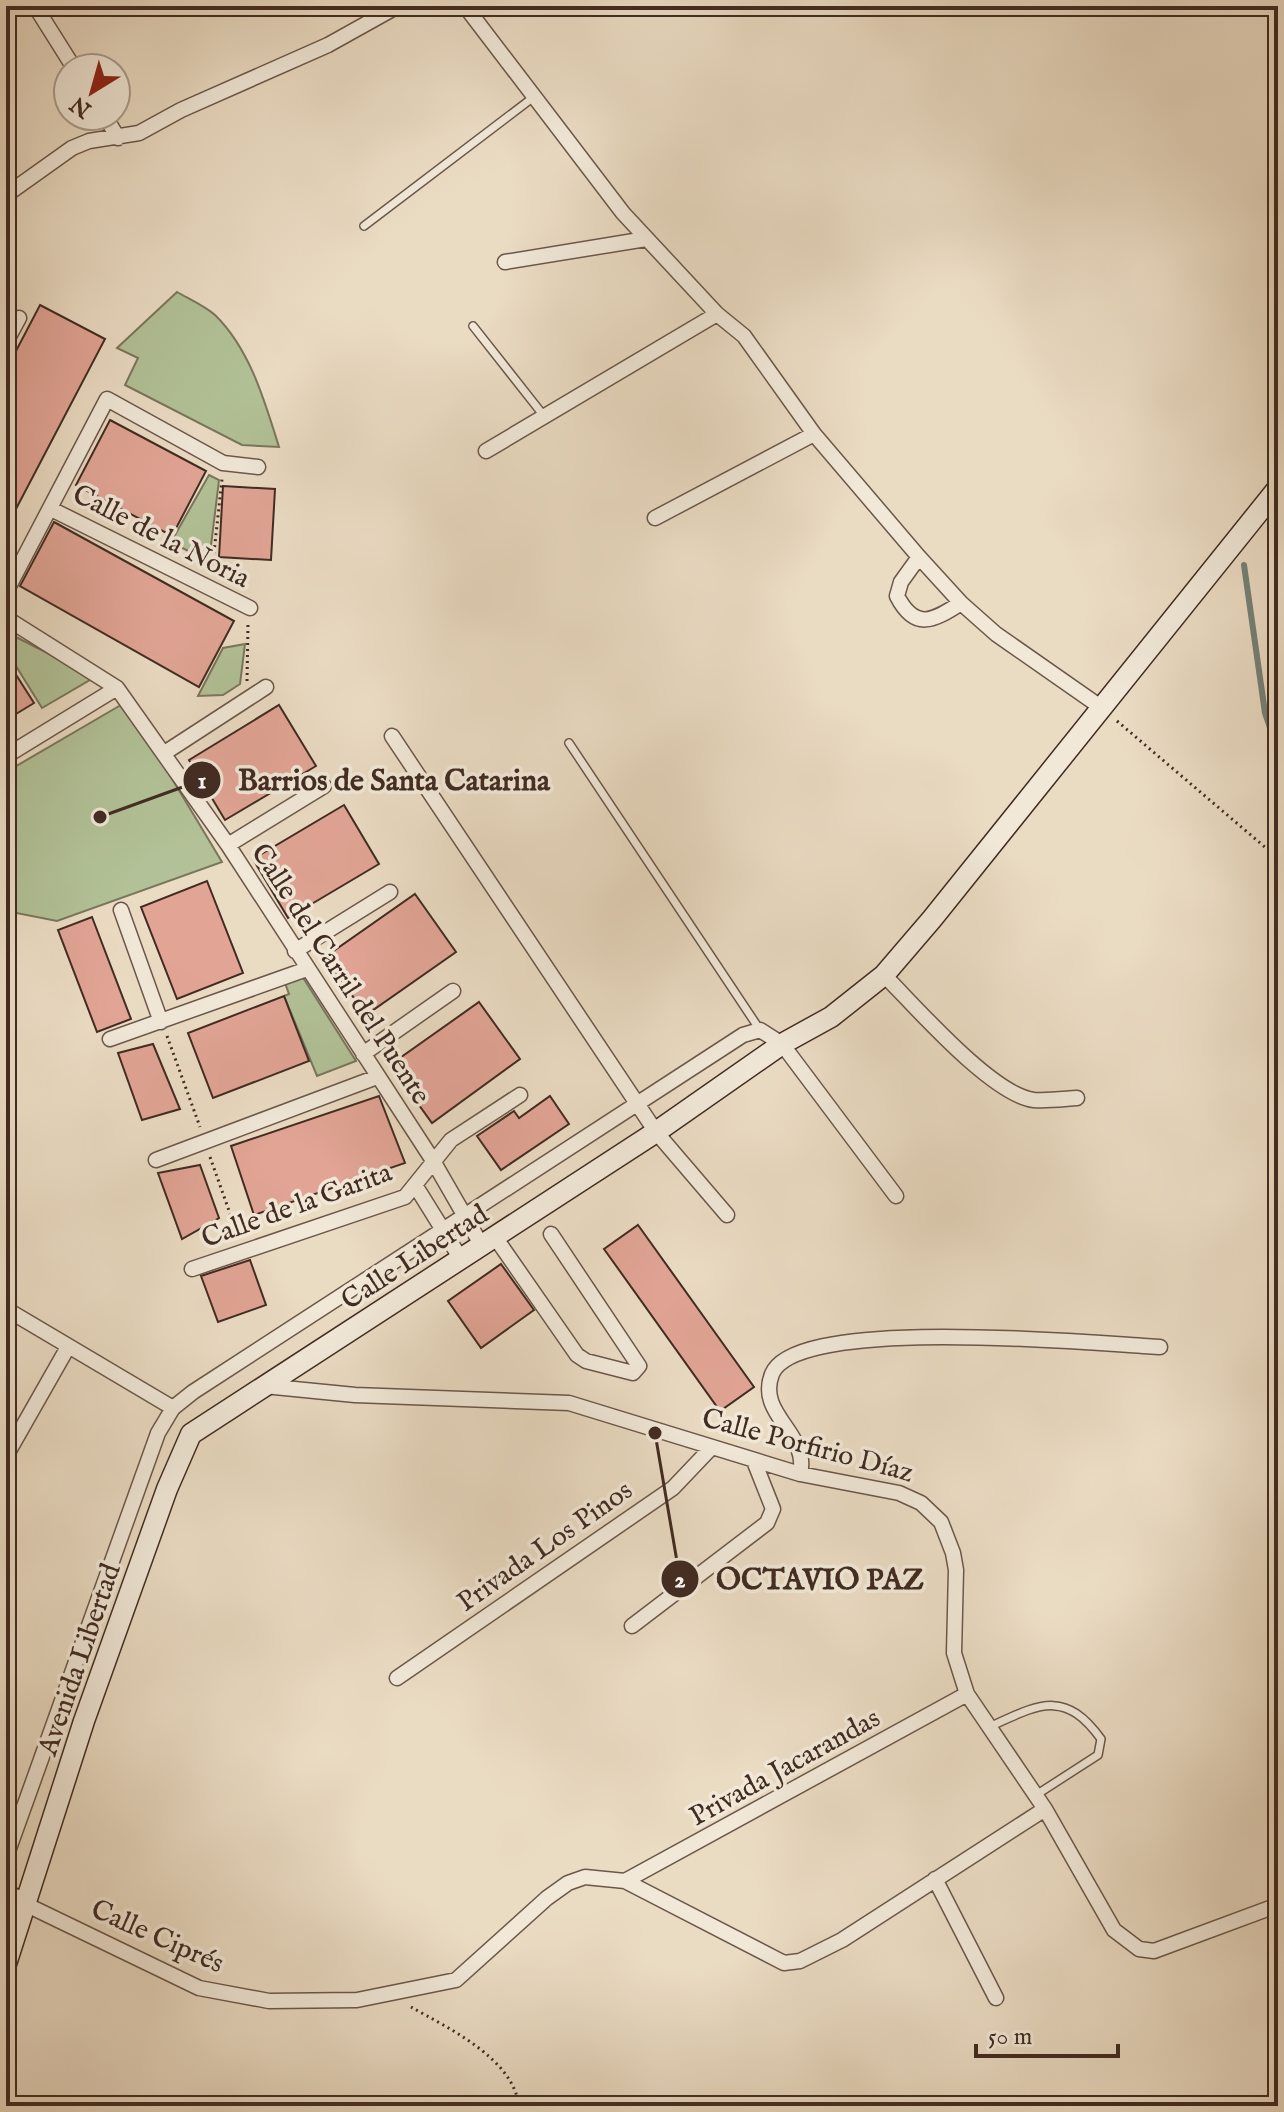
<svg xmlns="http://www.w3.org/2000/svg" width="1284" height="2112" font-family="'IM FELL English',serif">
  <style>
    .green { fill: #b2c197; stroke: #7a765c; stroke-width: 2 }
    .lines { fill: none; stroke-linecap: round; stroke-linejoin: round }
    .stream { stroke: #758177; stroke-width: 6 }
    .building { fill: #e1a495; stroke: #412b22; stroke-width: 2 }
    .lane-casing { stroke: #6b574a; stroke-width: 10 }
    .street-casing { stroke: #6b574a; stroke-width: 17 }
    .secondary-casing { stroke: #412b22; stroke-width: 23 }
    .path { stroke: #412b22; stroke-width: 3; stroke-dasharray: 2 4; stroke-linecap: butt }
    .lane { stroke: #f1e8d8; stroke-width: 7 }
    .street { stroke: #f1e8d8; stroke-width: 14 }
    .secondary { stroke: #f1e8d8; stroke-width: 20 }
    .labels { text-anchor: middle; stroke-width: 7; stroke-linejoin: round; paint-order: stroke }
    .street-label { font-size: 28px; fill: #412b22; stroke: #f1e8d8 }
    .leader { fill: none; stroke: #412b22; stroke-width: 3 }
    .callout-dot { fill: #412b22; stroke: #f1e8d8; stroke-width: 3 }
    .mark-label { font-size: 24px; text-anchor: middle; font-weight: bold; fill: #fff }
    .callout-label { font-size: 30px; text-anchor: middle; font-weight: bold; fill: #412b22; stroke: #f1e8d8; stroke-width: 7; stroke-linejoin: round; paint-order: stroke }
  </style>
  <rect width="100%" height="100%" fill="#eadbc3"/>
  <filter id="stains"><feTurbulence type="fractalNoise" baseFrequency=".0025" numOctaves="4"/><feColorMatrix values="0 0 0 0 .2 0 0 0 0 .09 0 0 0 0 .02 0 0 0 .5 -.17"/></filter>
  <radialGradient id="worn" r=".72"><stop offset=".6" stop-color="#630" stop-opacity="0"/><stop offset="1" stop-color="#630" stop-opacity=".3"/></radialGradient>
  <path class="green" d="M177,292C189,299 205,306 215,315C250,349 265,402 279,447L242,445L125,385L138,358L117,348Z
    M209,475L219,480L209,562L171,542Z
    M6,632L95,677L42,708L6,650Z
    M245,644L240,684L223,695L198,696L223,648Z
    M126,702L222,862L57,921L6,911V772Z
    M302,976L356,1061L317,1076L284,996L289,994L285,983Z"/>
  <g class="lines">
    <path class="stream" d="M1244,565L1265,713L1278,751"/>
  </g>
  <path class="building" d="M40,305L105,339L6,528V370Z
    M110,420L206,471L172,536L76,485Z
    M223,486L275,489L271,560L219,557Z
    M54,522L234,621L199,687L20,586Z
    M6,659L34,703L6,720Z
    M279,705L316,766L225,820L189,760Z
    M344,805L379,864L288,918L253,859Z
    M207,881L243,973L177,999L141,907Z
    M415,894L456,952L366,1015L325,957Z
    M92,917L131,1019L97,1032L58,930Z
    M284,996L309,1061L213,1098L188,1033Z
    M479,1002L520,1059L432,1123L390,1065Z
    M153,1044L180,1109L142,1120L118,1053Z
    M379,1096L405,1163L254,1215L231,1146Z
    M550,1096L569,1124L501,1170L477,1136L514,1111L519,1118Z
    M200,1165L219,1218L182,1239L158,1173Z
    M638,1225L754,1387L720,1411L604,1249Z
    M250,1260L266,1305L218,1322L201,1276Z
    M501,1264L534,1310L481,1348L448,1301Z"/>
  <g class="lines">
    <defs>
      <path id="lane" d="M364,226L535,96
        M473,326L544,416
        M569,743L760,1030
        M989,1727C1038,1705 1064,1688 1101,1739L1098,1755L1036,1795"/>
      <path id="street" d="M35,6L74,68
        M465,6L623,213L717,314L744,336L814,434L919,557L961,603L996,634L1102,708
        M105,116L118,138
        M6,195L72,148L89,141L139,133L181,110L328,45L398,6
        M505,262L646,239
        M6,342L19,318
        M486,451L717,314
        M51,509L250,608
        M655,518L814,434
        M919,557L901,582L897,596C915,631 933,621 961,603
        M6,592L107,399L223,463L258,467
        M6,618L117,688L228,845L432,1159L482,1246
        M392,736L656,1132L727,1215
        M166,752L266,687
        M6,756L117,688
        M228,845L324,786
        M121,910L161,1022
        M295,951L390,892
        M884,975C915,1006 992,1095 1034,1100C1047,1101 1063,1099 1077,1098
        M110,1039L307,969
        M363,1054L453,991
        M156,1160L377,1077
        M415,1185L461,1259
        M495,1237L577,1355L586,1361L633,1373L639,1366L551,1234
        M192,1269L405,1197L451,1140L520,1095
        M6,1309L173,1408
        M264,1386L355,1395L569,1403L800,1474L899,1493L921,1503L941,1522L953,1553L956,1570L954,1653L967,1694L1045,1809L1114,1930L1139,1949L1154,1951L1278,1905
        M6,1456L68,1347
        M800,1474C810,1433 756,1415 772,1374C796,1314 1099,1344 1160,1347
        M632,1626L767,1523L773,1509L754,1461
        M397,1678L673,1488L712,1447
        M6,1857L158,1433L173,1408L193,1392L743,1035L760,1030L782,1044L896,1196
        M935,1879L996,1998
        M625,1881L967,1694
        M27,1905L199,1988L269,2001L357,2000L456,1980L547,1898L568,1883L585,1877L625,1881L784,1963L800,1961L842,1940L1045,1809"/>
      <path id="secondary" d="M6,1895L27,1905
        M6,1964L84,1721L167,1489L191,1434L656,1132L782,1044L831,1017L884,975L932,919L1278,488"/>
    </defs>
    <use href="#lane" class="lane-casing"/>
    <use href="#street" class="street-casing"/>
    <use href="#secondary" class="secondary-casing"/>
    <path class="path" d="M212,571L222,479
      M247,681L248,624
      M1117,721L1266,848
      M167,1036L200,1127
      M210,1157L238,1236
      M411,2007C448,2028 513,2058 519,2106"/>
    <use href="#lane" class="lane"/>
    <use href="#street" class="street"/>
    <use href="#secondary" class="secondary"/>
  </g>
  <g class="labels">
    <g class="street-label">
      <text transform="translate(162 535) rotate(27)" y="10">Calle de la Noria</text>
      <text transform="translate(342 973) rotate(57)" y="10">Calle del Carril del Puente</text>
      <text transform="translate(296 1204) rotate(-20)" y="10">Calle de la Garita</text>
      <text transform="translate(414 1256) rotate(-33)" y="10">Calle Libertad</text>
      <text transform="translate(808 1444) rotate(15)" y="10">Calle Porfirio Díaz</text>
      <text transform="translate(544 1545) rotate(-35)" y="10">Privada Los Pinos</text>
      <text transform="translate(78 1659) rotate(-71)" y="10">Avenida Libertad</text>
      <text transform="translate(784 1766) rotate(-29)" y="10">Privada Jacarandas</text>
      <text transform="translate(158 1935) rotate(24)" y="10">Calle Ciprés</text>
    </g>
  </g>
  <path class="leader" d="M100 817L202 780M655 1433L680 1579"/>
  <g class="callout-dot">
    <circle cx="100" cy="817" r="8"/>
    <circle cx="655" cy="1433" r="8"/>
    <circle cx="202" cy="780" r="20"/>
    <circle cx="680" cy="1579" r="20"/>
  </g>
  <g class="mark-label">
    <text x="202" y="788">1</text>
    <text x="680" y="1587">2</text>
  </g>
  <g class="callout-label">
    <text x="394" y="790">Barrios de Santa Catarina</text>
    <text x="820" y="1589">OCTAVIO PAZ</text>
  </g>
  <rect width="1284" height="2112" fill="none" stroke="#eadbc3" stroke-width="32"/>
  <rect x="8" y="8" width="1268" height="2096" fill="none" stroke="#412b22" stroke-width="4"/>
  <rect x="16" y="16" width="1252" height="2080" fill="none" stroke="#412b22" stroke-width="2"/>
  <g transform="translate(92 92) rotate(217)"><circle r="38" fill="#f1e8d8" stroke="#ab9c8f" stroke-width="2"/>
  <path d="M0-6L14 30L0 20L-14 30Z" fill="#8f2418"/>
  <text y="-12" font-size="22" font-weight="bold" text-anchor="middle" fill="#412b22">N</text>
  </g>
  <path d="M976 2044v12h142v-12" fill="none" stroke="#412b22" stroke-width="4"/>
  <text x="988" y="2044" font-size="24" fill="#412b22" stroke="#f1e8d8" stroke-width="6" paint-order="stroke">50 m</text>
  <rect width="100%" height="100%" filter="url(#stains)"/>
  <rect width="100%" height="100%" fill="url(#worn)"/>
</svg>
